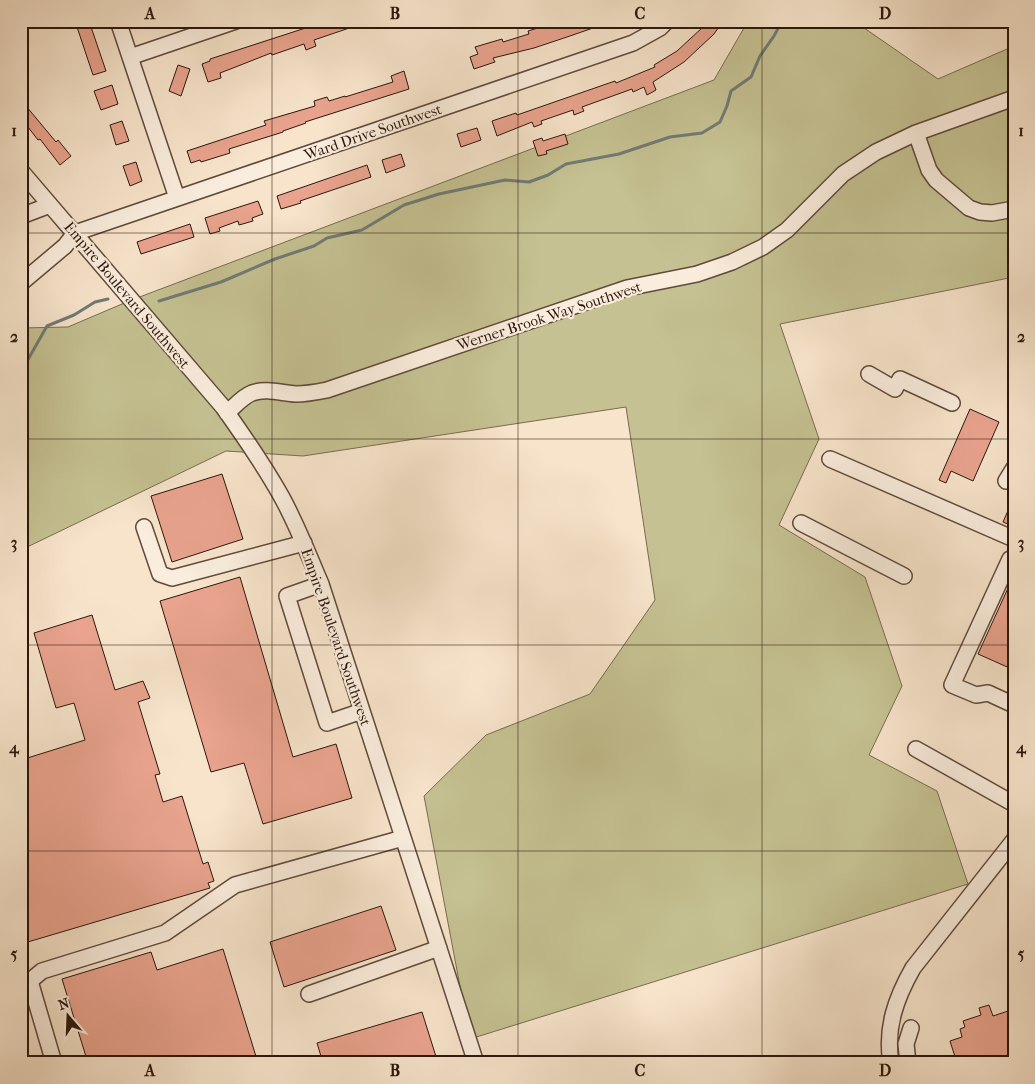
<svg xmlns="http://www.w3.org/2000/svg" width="1035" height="1084" font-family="'IM FELL French Canon',serif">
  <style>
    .green { fill: #c5c192; stroke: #786c4e }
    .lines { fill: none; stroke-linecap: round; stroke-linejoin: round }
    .stream { stroke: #707b75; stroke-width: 3 }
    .building { fill: #e9a38e; stroke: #2c160b }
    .minor-casing { stroke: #5f4a3b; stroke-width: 18 }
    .minor { stroke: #faeddd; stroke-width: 15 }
    .grid { fill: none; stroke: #2c160b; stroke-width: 1; stroke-opacity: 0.55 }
    .labels { text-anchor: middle; stroke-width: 4.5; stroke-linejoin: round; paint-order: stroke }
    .street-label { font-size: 15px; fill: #2c160b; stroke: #faeddd }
    .neatline { fill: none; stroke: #2c160b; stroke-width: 2 }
    .grid-label { font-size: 16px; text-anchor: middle; font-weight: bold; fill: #2c160b }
  </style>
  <rect width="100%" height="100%" fill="#f7e4cb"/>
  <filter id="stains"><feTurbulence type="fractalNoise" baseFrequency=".004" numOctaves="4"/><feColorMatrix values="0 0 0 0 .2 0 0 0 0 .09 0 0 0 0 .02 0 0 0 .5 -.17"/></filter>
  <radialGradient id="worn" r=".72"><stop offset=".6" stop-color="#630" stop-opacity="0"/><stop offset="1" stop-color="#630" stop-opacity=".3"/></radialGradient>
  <path class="green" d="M748,21H854L938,79L1014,46V277L780,324L819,439L779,525L865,577L902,686L869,755L937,791L968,884L470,1039L424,796L486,735L590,694L655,600L626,407L303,456L226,451L21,550V328L68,327L129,301L714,80Z"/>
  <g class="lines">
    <path class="stream" d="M159,301L221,282L275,259L314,246L327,238L362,230L404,205L439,194L505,180L529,182L548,175L566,164L619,154L670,137L702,133L720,122L727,106L731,91L751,77L760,56L774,36L782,21
      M21,367L26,363L47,326L74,315L95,302L108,299"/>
  </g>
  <path class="building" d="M75,21H89L106,71L93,75Z
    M327,21H364V23L314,40L316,46L306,50L304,44L272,55L271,53L233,68L220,73L221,78L208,82L202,64L210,61V59Z
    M576,21H606L593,28L567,37L534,48L493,58L495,62L474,69L470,57L478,54L475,47L502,39L503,42L529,34L528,31L551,24V26L556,25V28Z
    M707,21H723L714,34L684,62L653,82L656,90L647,95L644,87L633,92L632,89L582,107L584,111L574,115L573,110L541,121L542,124L534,127L532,122L497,136L492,121L516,113L517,115L615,81L616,83L655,67L654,65L677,51L703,27Z
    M178,65L190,69L181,96L169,91Z
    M404,71L409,89L305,122L306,123L283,131V132L229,149L230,153L201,162L200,160L191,163L187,151L266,125L264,121L315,106L314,101L327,97L329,101L345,96V97L393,82L391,76Z
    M112,85L118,104L101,110L94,91Z
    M21,100L56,142L58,140L71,156L60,165L40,139L38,140L21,118Z
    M122,121L129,141L116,145L110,125Z
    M477,128L481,140L461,147L457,134Z
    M565,134L568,144L546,151L547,154L538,156L533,141L542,138L543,141Z
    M401,154L405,166L386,173L382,160Z
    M136,162L142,181L130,186L123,166Z
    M367,165L371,177L300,201L301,203L281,209L277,196Z
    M258,201L263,214L252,218L253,221L239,225L238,221L219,228L220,231L210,234L205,218Z
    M190,224L194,237L141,254L137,242Z
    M970,409L999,422L973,481L951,471L946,483L939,480Z
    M222,474L243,539L172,562L151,496Z
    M1014,497V527L1003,522Z
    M1014,575V670L978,654Z
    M240,577L293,757L336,744L352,798L263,824L244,763L211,772L160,601Z
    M92,615L115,690L143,681L150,698L138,702L160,774L155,775L163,802L182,796L203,864L208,862L214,881L208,883L210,888L21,944V760L85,740L74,703L56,708L34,633Z
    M381,906L396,950L284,987L270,942Z
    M223,949L258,1063H88L62,979L151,952L157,970Z
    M989,1005L993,1016L1014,1009V1063H957L950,1041L962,1037L960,1029L965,1027L963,1021L981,1015L979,1008Z
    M422,1012L438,1063H323L317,1043Z"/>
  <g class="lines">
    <defs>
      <path id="minor" d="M118,21L177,198
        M130,57L236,21
        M916,133L929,170L936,180L969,208L980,212L992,213L1014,209
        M21,171L223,407C243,435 263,464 280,494C296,522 308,554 321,584L476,1063
        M21,216L50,205
        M21,283L65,246L75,233L633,43L660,28L667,21
        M869,374L895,389L900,379L952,403
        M227,413C235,406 242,397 252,393C266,388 281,393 296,394C307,394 317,392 327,390L627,288L697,274L732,262L763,247L787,230L843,174L876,152L916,133L1014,98
        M830,459L1014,539
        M1006,481L1014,468
        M801,523L904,576
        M144,527L160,574L172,578L304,543
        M1010,559L952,685L976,695L988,693L1014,705
        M321,584L287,596L327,723L362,711
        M916,749L1014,804
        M309,994L439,948
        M54,1063L30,981L42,971L165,933L235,885L403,838
        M891,1063C885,1028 896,998 913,968L1014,840
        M908,1063L906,1044L911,1028"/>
    </defs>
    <use href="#minor" class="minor-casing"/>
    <use href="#minor" class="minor"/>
  </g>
  <path class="grid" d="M272,21V1063M518,21V1063M762,21V1063M21,233H1014M21,439H1014M21,645H1014M21,851H1014"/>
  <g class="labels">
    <g class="street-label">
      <text transform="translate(373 132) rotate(-19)" y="5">Ward Drive Southwest</text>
      <text transform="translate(127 295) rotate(50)" y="5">Empire Boulevard Southwest</text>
      <text transform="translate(549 316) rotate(-18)" y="5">Werner Brook Way Southwest</text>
      <text transform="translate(336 637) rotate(71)" y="5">Empire Boulevard Southwest</text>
    </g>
  </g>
  <rect width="1035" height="1084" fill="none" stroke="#f7e4cb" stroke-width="55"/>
  <g transform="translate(68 1016) rotate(341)" stroke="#faeddd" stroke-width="4" paint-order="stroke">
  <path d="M0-4L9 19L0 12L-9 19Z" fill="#2c160b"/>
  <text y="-8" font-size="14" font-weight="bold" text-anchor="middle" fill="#2c160b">N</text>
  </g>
  <rect x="28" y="28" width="980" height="1028" class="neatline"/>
  <g class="grid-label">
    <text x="150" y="19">A</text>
    <text x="395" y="19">B</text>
    <text x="640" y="19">C</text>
    <text x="885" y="19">D</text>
    <text x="14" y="136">1</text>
    <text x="1021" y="136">1</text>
    <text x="14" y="342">2</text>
    <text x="1021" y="342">2</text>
    <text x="14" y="548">3</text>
    <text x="1021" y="548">3</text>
    <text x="14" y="753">4</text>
    <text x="1021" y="753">4</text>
    <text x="14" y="959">5</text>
    <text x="1021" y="959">5</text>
    <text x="150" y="1076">A</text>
    <text x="395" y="1076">B</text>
    <text x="640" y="1076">C</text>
    <text x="885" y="1076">D</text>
  </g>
  <rect width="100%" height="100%" filter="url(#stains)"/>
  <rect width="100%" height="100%" fill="url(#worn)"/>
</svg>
